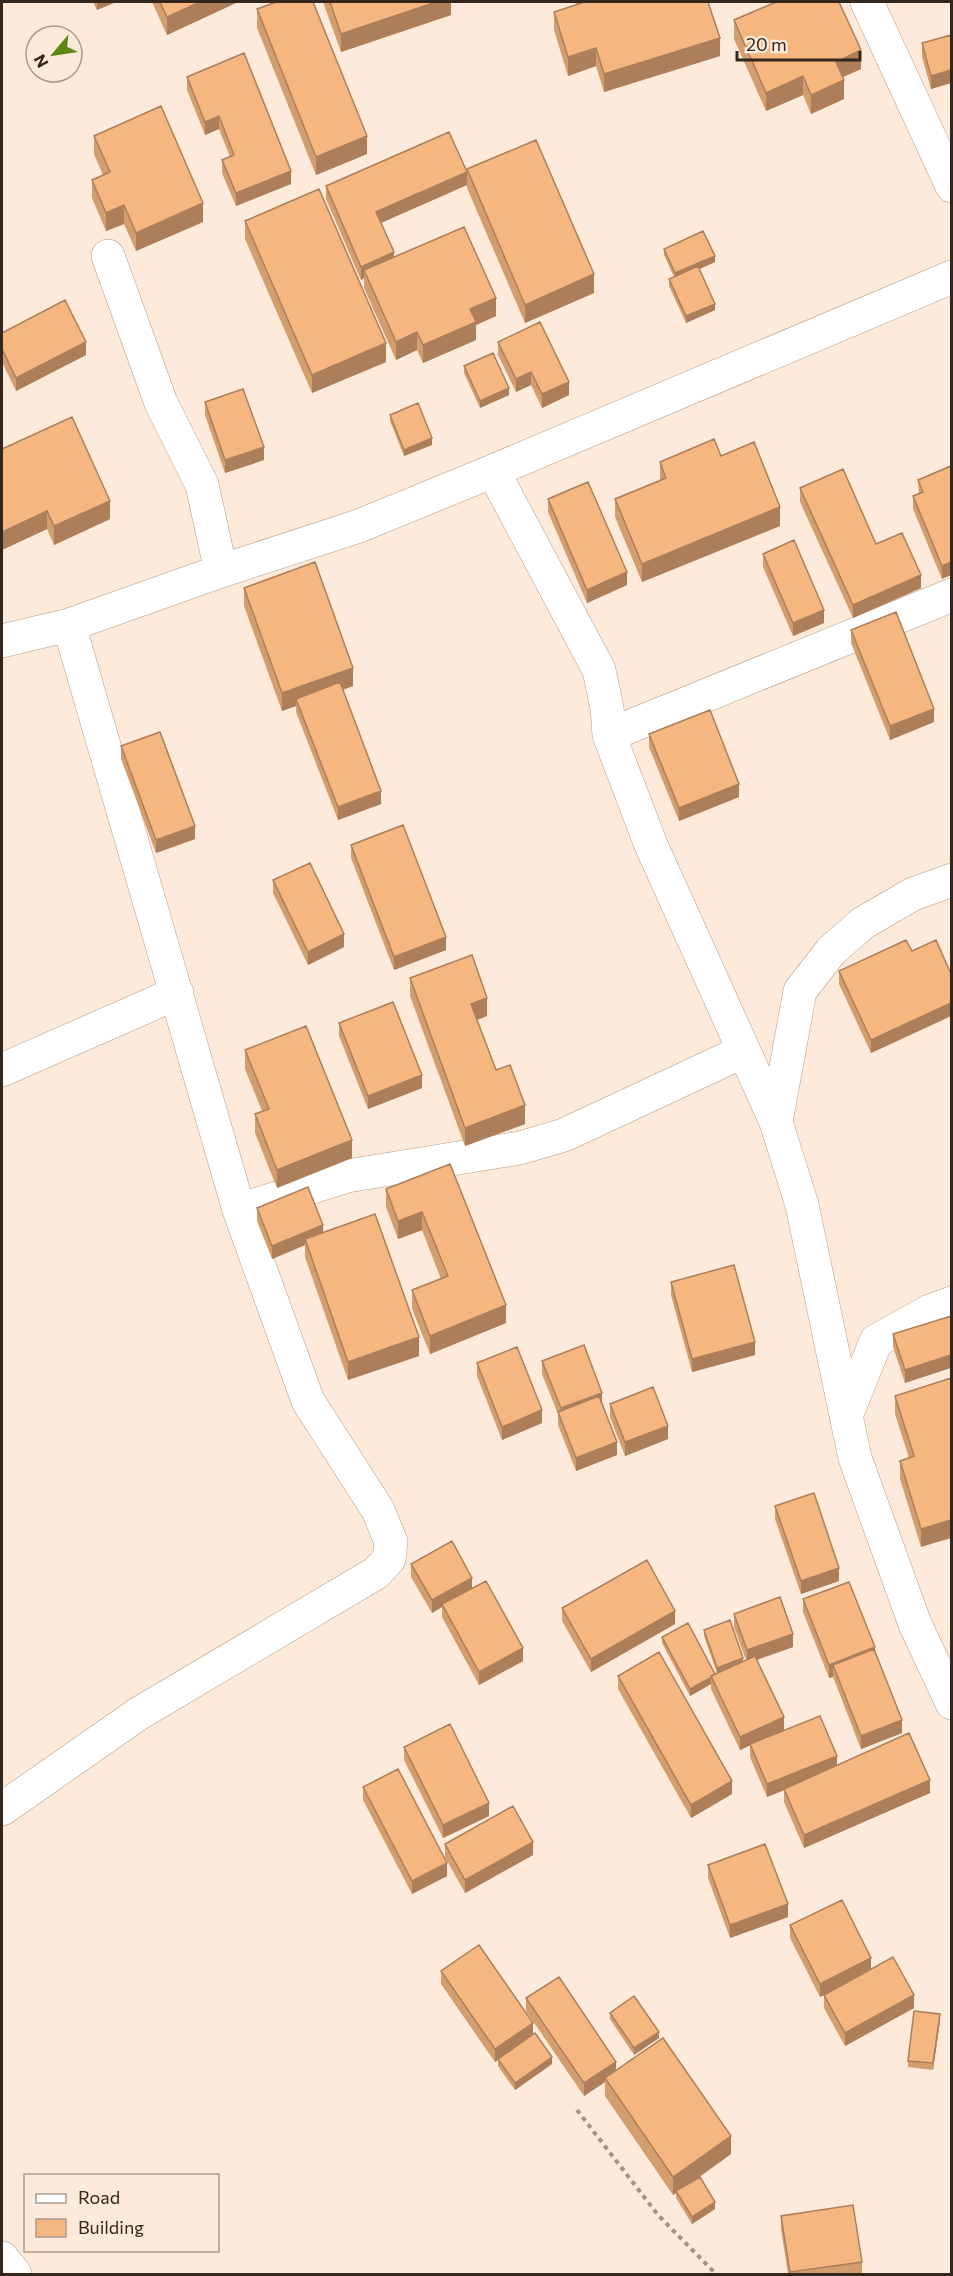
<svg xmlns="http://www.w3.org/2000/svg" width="953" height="2276" font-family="Commissioner,sans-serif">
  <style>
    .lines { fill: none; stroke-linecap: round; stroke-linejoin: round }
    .minor-casing { stroke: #b79a82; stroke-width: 34 }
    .path { stroke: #a39387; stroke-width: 4; stroke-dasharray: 4.5 4.5; stroke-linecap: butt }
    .minor { stroke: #fff; stroke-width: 33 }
    .wall { fill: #d49d6e }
    .shaded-wall { fill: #ac7f5a }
    .building { fill: #f6b680; stroke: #ac7f5a; stroke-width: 1.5 }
  </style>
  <rect width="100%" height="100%" fill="#fdeadb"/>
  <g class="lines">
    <defs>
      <path id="minor" d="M867,2L952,186
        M108,256L161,403L202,485L221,571
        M493,471L599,670L607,708L609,735L651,845L776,1122L802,1205L855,1458L915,1624L952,1703
        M2,641L69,625L221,571L359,526L493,471L952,277
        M609,735L952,595
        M2,1070L177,993
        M776,1122L800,991L831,951L863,923L913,894L952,880
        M239,1210L347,1176L520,1148L564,1135L744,1051
        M846,1416L876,1341L930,1311L952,1303
        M2,1809L138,1714L376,1573L389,1559L391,1542L378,1510L308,1401L239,1210L69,625
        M2,2258L15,2274"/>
    </defs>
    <use href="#minor" class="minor-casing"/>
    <path class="path" d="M577,2110L658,2215L716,2274"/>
    <use href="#minor" class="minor"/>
  </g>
  <path class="wall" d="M93,2H116L97,10Z
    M152,2H238L167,35Z
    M323,2H451V15L341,52Z
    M575,2H708L720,56L604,92L596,66L568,76L554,30V12L576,5Z
    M257,9L367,154L316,175L257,28Z
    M734,20L861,69L843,77L844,99L811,114L803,95L766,111L734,39Z
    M951,35V83L931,89L922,57V43Z
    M187,77L291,184L236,206L222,173V160L230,157L219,129L205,135L187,90Z
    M94,136L203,222L136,251L124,224L106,231L92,198V180L103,175L94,154Z
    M467,169L594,293L525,323L467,188V185L381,223L394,257L496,316L476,325V340L423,363L417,350L396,360L364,288V278L361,280L326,199V186L467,172Z
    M245,221L386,362L312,393L245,239Z
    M664,249L715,262L699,269L715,310L686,323L669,286V279L674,277L664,255Z
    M2,333L86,355L16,391L2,362Z
    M498,342L569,395L542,408L531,385L516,392L498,355Z
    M464,366L509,395L480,408L464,373Z
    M205,402L264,460L225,473L205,415Z
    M390,415L432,445L404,456L390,421Z
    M72,417L110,519L54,545L47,529L2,550Z
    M721,456L780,526L642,582L615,517V499L660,481V462Z
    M951,466L942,579L913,509V496L919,494L918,480Z
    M800,488L876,544L921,588L853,618L800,502Z
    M548,499L627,585L587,603L548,512Z
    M763,554L824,623L793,636L763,567Z
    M244,588L353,686L343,690L381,804L338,820L296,712V706L282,711L244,606Z
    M851,630L934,722L890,740L851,643Z
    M649,734L739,797L679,821L649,747Z
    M121,746L195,839L156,853L121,759Z
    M351,845L446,950L394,970L351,858Z
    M273,880L344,947L308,965L273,893Z
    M912,951L951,974V1016L871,1053L839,984V971Z
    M410,978L487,1016L477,1020L496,1070L525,1124L465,1146L410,996Z
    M339,1023L422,1088L368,1109L339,1036Z
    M245,1050L352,1158L277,1188L255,1133V1114L262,1111L245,1069Z
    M450,1164L506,1323L430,1354L412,1309V1290L441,1279L422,1230L398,1239L386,1207V1189Z
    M257,1208L323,1233L419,1356L348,1380L305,1257V1245L272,1259L257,1221Z
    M671,1282L755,1355L692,1372L671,1295Z
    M951,1316L905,1383L893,1347V1334Z
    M542,1361L602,1402L617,1455L576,1471L558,1425V1414L542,1374Z
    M477,1363L542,1423L502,1440L477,1376Z
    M951,1378L921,1547L900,1479V1461L909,1458L895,1414V1396Z
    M610,1404L668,1439L625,1456L610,1417Z
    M775,1506L839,1581L801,1594L775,1519Z
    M411,1564L472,1589L523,1661L479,1685L442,1617V1607L432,1613L411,1577Z
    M803,1599L875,1651L902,1733L861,1749L833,1677L829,1678L803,1612Z
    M562,1608L675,1624L591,1672L562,1621Z
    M734,1614L793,1647L757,1660L784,1730L771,1736L837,1765L930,1793L804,1848L784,1802V1790L767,1797L750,1757V1745L740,1750L711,1689V1684L690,1696L662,1643V1637L715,1674L717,1673L704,1636V1630L743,1661L746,1660L734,1627Z
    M618,1676L732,1794L691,1818L618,1689Z
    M404,1747L489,1816L443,1838L404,1760Z
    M363,1787L447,1876L412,1894L363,1800Z
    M445,1844L533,1855L465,1893L445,1857Z
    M708,1865L788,1917L730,1938L708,1878Z
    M790,1925L871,1969L914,2008L845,2046L824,2008V1995L820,1997L790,1938Z
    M441,1971L533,2035L552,2064L515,2090L498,2066V2060L495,2062L441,1984Z
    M526,1998L616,2070L731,2154L697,2179L715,2209L692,2224L676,2198V2193L673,2195L605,2096V2082L584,2096L526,2011Z
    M610,2013L659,2038L634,2055L610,2019Z
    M940,2021L933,2070L908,2067V2061Z
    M781,2216L862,2262V2274H788L781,2229Z"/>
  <path class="shaded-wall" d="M97,2H116L97,10Z
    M200,2H238L167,35V17Z
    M436,2H451V15L341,52V34Z
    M720,38V56L604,92V74Z
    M596,48V66L568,76V57Z
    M861,50V69L836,80V62Z
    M951,70V83L931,89V76Z
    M803,76V95L766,111V93Z
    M844,80V99L811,114V95Z
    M219,116V129L205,135V122Z
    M367,136V154L316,175V157Z
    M291,171V184L236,206V193Z
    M467,172V185L376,225V212Z
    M203,203V222L136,251V233Z
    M124,205V224L106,231V213Z
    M394,252V265L364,270V278L361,280V267Z
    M715,256V262L675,280V273Z
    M594,274V293L525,323V305Z
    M496,298V316L476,325V340L423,363V345L470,309Z
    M715,304V310L686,323V316Z
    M417,332V350L396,360V342Z
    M86,342V355L16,391V378Z
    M386,343V362L312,393V375Z
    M531,372V385L516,392V379Z
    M569,382V395L542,408V394Z
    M509,388V395L480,408V401Z
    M432,438V445L404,456V450Z
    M264,447V460L225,473V460Z
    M110,501V519L54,545V526Z
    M780,507V526L642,582V564Z
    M47,511V529L2,550V532Z
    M951,562V575L942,579V566Z
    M627,572V585L587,603V590Z
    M921,575V588L853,618V605Z
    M824,610V623L793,636V623Z
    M353,668V686L299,705L296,699V706L282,711V693Z
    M934,709V722L890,740V726Z
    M739,784V797L679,821V808Z
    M381,791V804L338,820V807Z
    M195,826V839L156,853V840Z
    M344,934V947L308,965V952Z
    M446,937V950L394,970V957Z
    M487,998V1016L471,1022V1004Z
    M951,1003V1016L871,1053V1040Z
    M422,1075V1088L368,1109V1096Z
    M525,1105V1124L465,1146V1128Z
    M352,1140V1158L277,1188V1170Z
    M422,1212V1230L398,1239V1221Z
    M323,1225V1238L305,1239V1245L272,1259V1246Z
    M506,1305V1323L430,1354V1336Z
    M419,1337V1356L348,1380V1362Z
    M755,1342V1355L692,1372V1359Z
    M951,1355V1368L905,1383V1370Z
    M602,1393V1406L561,1419V1408Z
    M542,1410V1423L502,1440V1427Z
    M668,1426V1439L625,1456V1442Z
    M617,1442V1455L576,1471V1458Z
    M951,1520V1538L921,1547V1529Z
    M839,1568V1581L801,1594V1581Z
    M472,1578V1591L442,1604V1607L432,1613V1600Z
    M675,1611V1624L591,1672V1659Z
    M793,1634V1647L747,1663V1650Z
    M875,1647V1661L833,1665V1677L829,1678V1665Z
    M523,1648V1661L479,1685V1672Z
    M743,1658V1665L717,1675V1668Z
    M711,1678V1684L690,1696V1689Z
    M784,1717V1730L740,1750V1737Z
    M902,1720V1733L861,1749V1736Z
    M837,1756V1769L767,1797V1784Z
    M930,1780V1793L804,1848V1835Z
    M732,1781V1794L691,1818V1805Z
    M489,1803V1816L443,1838V1825Z
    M533,1842V1855L465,1893V1880Z
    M447,1863V1876L412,1894V1881Z
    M788,1904V1917L730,1938V1925Z
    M871,1958V1971L820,1997V1984Z
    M914,1995V2008L845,2046V2033Z
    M940,2014V2021L933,2070V2063Z
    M533,2023V2036L495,2062V2049Z
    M659,2032V2038L634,2055V2048Z
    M552,2057V2064L515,2090V2083Z
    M616,2062V2075L605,2078V2082L584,2096V2083Z
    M731,2136V2154L673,2195V2177Z
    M715,2202V2209L692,2224V2217Z"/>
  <path class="building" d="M160,2H200L167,17Z
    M276,2H313L367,136L316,157L257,9Z
    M330,2H436L341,34Z
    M581,2H708L720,38L604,74L596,48L568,57L554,12L582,3Z
    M776,2H839L861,50L836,62L844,80L811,95L803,76L766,93L734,20Z
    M951,35V70L931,76L922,43Z
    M244,53L291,171L236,193L222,160L234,155L219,116L205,122L187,77Z
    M161,106L203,203L136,233L124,205L106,213L92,180L110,172L94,136Z
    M449,132L467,172L376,212L394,252L361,267L326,186Z
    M536,140L594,274L525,305L467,169Z
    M319,189L386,343L312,375L245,221Z
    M464,227L496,298L470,309L476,322L423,345L417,332L396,342L364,270Z
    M703,231L715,256L675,273L664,249Z
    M698,266L715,304L686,316L669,279Z
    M65,300L86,342L16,378L2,349V333Z
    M540,322L569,382L542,394L531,372L516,379L498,342Z
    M493,353L509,388L480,401L464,366Z
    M243,389L264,447L225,460L205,402Z
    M418,403L432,438L404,450L390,415Z
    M72,417L110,501L54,526L47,511L2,532V449Z
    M714,439L721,456L754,442L780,507L642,564L615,499L666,478L660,462Z
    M951,466V562L942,566L913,496L923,492L918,480Z
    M843,469L876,544L902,533L921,575L853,605L800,488Z
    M588,482L627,572L587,590L548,499Z
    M794,540L824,610L793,623L763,554Z
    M315,562L353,668L282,693L244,588Z
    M896,612L934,709L890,726L851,630Z
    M340,682L381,791L338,807L296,699Z
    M710,710L739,784L679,808L649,734Z
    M160,732L195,826L156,840L121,746Z
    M403,825L446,937L394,957L351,845Z
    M310,863L344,934L308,952L273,880Z
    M906,940L912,951L936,940L951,974V1003L871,1040L839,971Z
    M472,955L487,998L471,1004L496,1070L510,1065L525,1105L465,1128L410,978Z
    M393,1002L422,1075L368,1096L339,1023Z
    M306,1026L352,1140L277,1170L255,1114L269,1109L245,1050Z
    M450,1164L506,1305L430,1336L412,1290L448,1276L422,1212L398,1221L386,1189Z
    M308,1187L323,1225L272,1246L257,1208Z
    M375,1214L419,1337L348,1362L305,1239Z
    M734,1265L755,1342L692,1359L671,1282Z
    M951,1316V1355L905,1370L893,1334Z
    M584,1345L602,1393L561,1408L542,1361Z
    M517,1347L542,1410L502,1427L477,1363Z
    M951,1378V1520L921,1529L900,1461L914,1456L895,1396Z
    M653,1387L668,1426L625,1442L610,1404Z
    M599,1396L617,1442L576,1458L558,1412Z
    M814,1493L839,1568L801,1581L775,1506Z
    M452,1541L472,1578L432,1600L411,1564Z
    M647,1560L675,1611L591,1659L562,1608Z
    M486,1581L523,1648L479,1672L442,1604Z
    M849,1582L875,1647L829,1665L803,1599Z
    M780,1597L793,1634L747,1650L734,1614Z
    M730,1620L743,1658L717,1668L704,1630Z
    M688,1623L715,1674L711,1676L712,1677L690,1689L662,1637Z
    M874,1649L902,1720L861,1736L833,1665Z
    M659,1652L732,1781L691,1805L618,1676Z
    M755,1656L784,1717L740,1737L711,1676Z
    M820,1716L837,1756L767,1784L750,1744Z
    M450,1724L489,1803L443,1825L404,1747Z
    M909,1733L930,1780L804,1835L784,1789Z
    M398,1769L447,1863L412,1881L363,1787Z
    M513,1806L533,1842L465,1880L445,1844Z
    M765,1844L788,1904L730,1925L708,1865Z
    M842,1900L871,1958L820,1984L790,1925Z
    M479,1945L533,2023L495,2049L441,1971Z
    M893,1957L914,1995L845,2033L824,1995Z
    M559,1977L616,2062L584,2083L526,1998Z
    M634,1996L659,2032L634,2048L610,2013Z
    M914,2011L940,2014L933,2063L908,2061Z
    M535,2033L552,2057L515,2083L498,2059Z
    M663,2038L731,2136L673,2177L605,2078Z
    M700,2177L715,2202L692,2217L676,2191Z
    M853,2205L862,2262L790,2272L781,2216Z"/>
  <rect width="953" height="2276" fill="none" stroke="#32261d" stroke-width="6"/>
  <rect x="24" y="2174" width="195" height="78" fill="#fdeadb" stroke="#ac9c8f" stroke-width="1.5"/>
  <rect x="36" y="2194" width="30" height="9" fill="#ffffff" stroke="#ac9c8f" stroke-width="1.5"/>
  <text x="78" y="2204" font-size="18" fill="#32261d">Road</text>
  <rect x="36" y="2219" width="30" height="18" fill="#f6b680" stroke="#ac9c8f" stroke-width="1.5"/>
  <text x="78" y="2234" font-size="18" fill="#32261d">Building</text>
  <g transform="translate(54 54) rotate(241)"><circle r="28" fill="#fdeadb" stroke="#ac9c8f" stroke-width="1.5"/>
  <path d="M0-4.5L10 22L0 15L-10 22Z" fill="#5d8713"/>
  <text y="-9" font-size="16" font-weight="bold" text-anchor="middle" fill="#32261d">N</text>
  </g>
  <path d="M737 51v9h123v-9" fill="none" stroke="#32261d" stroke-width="3"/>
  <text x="746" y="51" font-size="18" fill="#32261d" stroke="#fdeadb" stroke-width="4.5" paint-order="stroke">20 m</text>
</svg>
